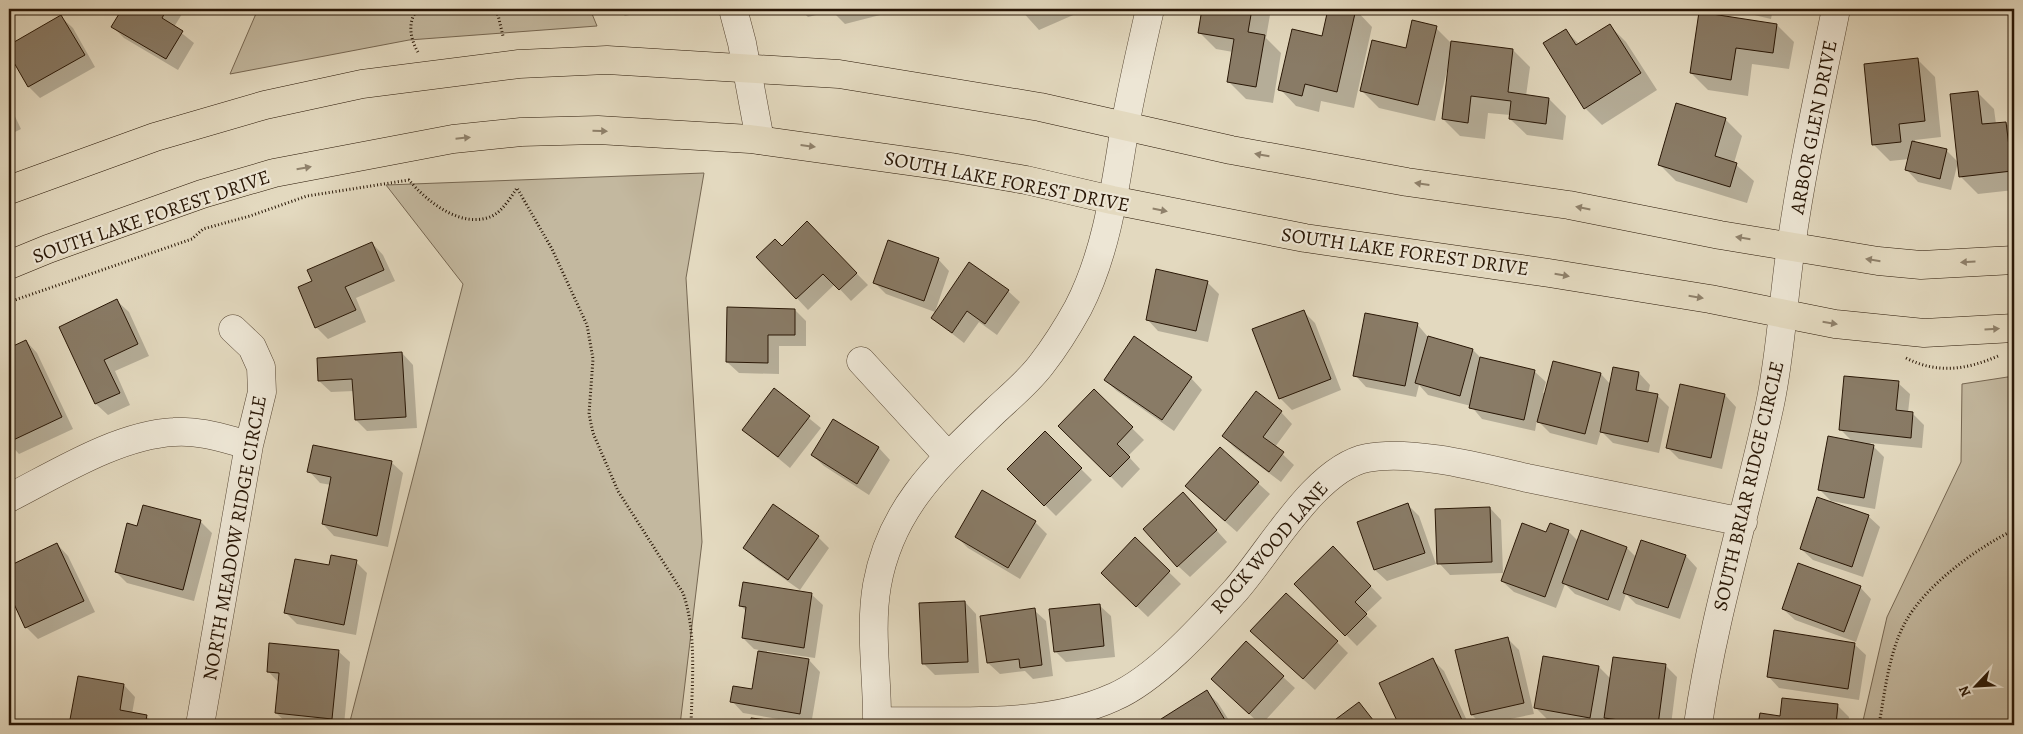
<svg xmlns="http://www.w3.org/2000/svg" width="2023" height="734" font-family="Alegreya,serif">
  <style>
    .green { fill: #c3b89f; stroke: #766752 }
    .shadow { fill: #0003 }
    .building { fill: #897b66; stroke: #281605 }
    .lines { fill: none; stroke-linecap: round; stroke-linejoin: round }
    .minor-casing { stroke: #574734; stroke-width: 29 }
    .major-casing { stroke: #281605; stroke-width: 29 }
    .path { stroke: #281605; stroke-width: 3; stroke-dasharray: 1 2.5; stroke-linecap: butt }
    .minor { stroke: #ede6d5; stroke-width: 28 }
    .major { stroke: #e3d9bf; stroke-width: 28 }
    .oneway { fill: #8f816b }
    .labels { text-anchor: middle; stroke-width: 4.5; stroke-linejoin: round; paint-order: stroke }
    .street-label { font-size: 20px; fill: #281605; stroke: #ede6d5 }
  </style>
  <rect width="100%" height="100%" fill="#e3d9bf"/>
  <filter id="stains"><feTurbulence type="fractalNoise" baseFrequency=".004" numOctaves="4"/><feColorMatrix values="0 0 0 0 .2 0 0 0 0 .09 0 0 0 0 .02 0 0 0 .5 -.17"/></filter>
  <radialGradient id="worn" r=".72"><stop offset=".6" stop-color="#630" stop-opacity="0"/><stop offset="1" stop-color="#630" stop-opacity=".3"/></radialGradient>
  <path class="green" d="M258,9H590L597,26L409,40L230,74Z
    M704,173L686,278L702,542L680,725H349L463,284L386,185Z
    M2014,376V725H1862L1887,617L1961,462L1962,384Z"/>
  <path class="shadow" d="M124,9H185L174,27L194,43L178,70L124,38L113,27Z
    M617,9H656L625,16Z
    M799,9H887L888,13L845,24L832,11L808,17Z
    M1020,9H1087L1039,30Z
    M1203,9H1271L1266,38L1281,53L1273,103L1246,99L1229,82L1233,52L1216,49L1199,32Z
    M1330,9L1356,10L1372,27L1354,108L1321,101L1319,112L1296,106L1280,89L1323,38Z
    M1729,9H1773L1771,19Z
    M61,17L73,28L95,67L40,98L29,87L9,51V46Z
    M1777,25L1794,42L1789,69L1752,64L1748,96L1708,90L1691,73Z
    M1610,26L1626,42L1657,90L1602,125L1585,108L1565,30L1580,45Z
    M1436,28L1452,44L1513,50L1530,67L1526,96L1549,99L1566,116L1563,140L1527,135L1510,119V115L1488,113L1485,139L1460,136L1443,119L1450,66H1448L1435,121L1379,108L1362,91L1407,49Z
    M1918,60L1935,77L1941,137L1915,140V143L1946,150L1958,162L1951,190L1918,182L1907,170L1909,159L1890,161L1873,144Z
    M1977,92L1994,109L1996,124L2006,123L2014,132V190L1978,194L1961,177Z
    M9,104L21,129L9,135Z
    M1725,119L1742,136L1734,163L1754,181L1747,203L1676,181L1659,164Z
    M807,223L868,285L851,301L835,284L808,310L758,257L782,248Z
    M372,243L383,255L395,281L356,298L366,322L328,339L316,327L314,282Z
    M938,259L949,271L935,312L886,294L874,282Z
    M1207,282L1219,294L1208,342L1158,331L1147,319Z
    M1008,291L1020,302L997,335L979,322L964,343L932,318Z
    M117,301L129,312L149,356L115,371L130,405L108,415L96,404L60,327Z
    M795,310L806,321V346H779V374L739,373L727,362Z
    M1303,311L1315,323L1341,390L1292,410L1280,398Z
    M1417,324L1428,337L1473,350L1482,359L1534,371L1546,382L1543,393H1546L1601,374L1611,385L1614,368L1639,373L1650,385L1648,394L1657,395L1669,407L1659,453L1613,443L1601,431L1597,445L1550,433L1537,420L1535,431L1482,419L1471,406L1428,395L1419,385L1416,397L1366,387L1355,375Z
    M26,341L37,353L73,429L19,454L9,443V385L16,381L9,367V349Z
    M402,353L413,365L417,428L367,431L356,420L354,391L331,392L319,381Z
    M1191,378L1202,390L1174,431L1117,391L1105,380Z
    M1898,383L1910,394L1908,413L1913,414L1924,425L1922,448L1870,443L1884,457L1875,509L1831,501L1819,489L1853,442L1841,430Z
    M774,390L821,428L790,468L744,430Z
    M1094,391L1144,440L1128,456L1140,469L1122,488L1060,426Z
    M1725,395L1736,407L1722,469L1679,459L1667,447Z
    M1281,412L1292,424L1275,447L1294,465L1281,482L1235,448L1223,436Z
    M834,420L879,448L890,460L869,495L824,466L812,455Z
    M1045,433L1092,480L1056,516L1009,469Z
    M1220,449L1270,494L1237,532L1198,498Z
    M391,462L403,473L388,547L334,536L323,524L331,485L320,483L309,471Z
    M1194,505L1227,542L1190,577L1178,566Z
    M1408,505L1419,516L1436,564L1387,581L1375,570L1358,522Z
    M1490,508L1501,520L1503,573L1450,575L1439,563Z
    M1868,516L1880,527L1863,577L1813,560L1801,549Z
    M200,521L212,533L194,601L127,583L116,572L138,527Z
    M1035,522L1047,534L1020,579L968,548L957,537Z
    M1568,531L1578,541L1582,532L1627,548L1636,557L1641,541L1686,556L1697,568L1680,619L1636,604L1626,594L1620,611L1575,594L1565,584L1556,608L1514,592L1502,581L1547,534Z
    M818,537L829,548L800,590L756,559L745,548Z
    M1135,539L1181,584L1148,617L1102,573Z
    M57,544L68,556L95,612L38,639L26,627L9,590V567Z
    M1333,548L1382,598L1365,614L1377,626L1357,646L1296,584Z
    M356,562L367,573L356,635L297,624L286,613L330,567Z
    M1860,587L1871,599L1856,642L1795,620L1783,609Z
    M811,594L823,605L815,658L767,651V653L809,660L820,672L811,725H751L752,720L801,725V723L743,713L732,701L753,690L759,650L754,649L743,638L746,611L741,606Z
    M965,602L976,614L979,673L935,675L923,663Z
    M1099,605L1111,616L1115,657L1066,662L1055,651Z
    M1034,610L1046,621L1053,676L1033,679L1025,671L1000,674L988,663Z
    M1508,639L1519,650L1534,714L1482,725L1472,715Z
    M1337,642L1348,653L1315,690L1263,643Z
    M1246,643L1295,688L1261,725L1224,691Z
    M1854,644L1866,655L1859,700L1779,688L1768,676Z
    M338,651L350,662L344,725L288,724L276,713L279,683L268,671Z
    M1614,658L1666,666L1677,677L1671,725H1613L1604,716L1602,725H1581L1547,719L1536,708L1599,667L1611,679Z
    M1433,660L1444,671L1469,725H1400L1381,684Z
    M79,678L124,685L135,697L132,714L146,716L155,725H71Z
    M1207,692L1218,703L1232,725H1166L1163,720Z
    M1359,704L1378,725H1330Z
    M1837,705L1849,717L1848,725H1760L1761,715L1781,717Z"/>
  <path class="building" d="M122,9H167L162,18L183,31L166,59L111,27Z
    M1202,9H1252L1248,32L1265,35L1256,87L1227,82L1234,39L1198,33Z
    M1328,9H1356L1337,92L1305,84L1302,96L1278,90L1292,29L1322,36Z
    M1699,12L1777,24L1773,53L1736,48L1731,80L1690,73Z
    M61,15L85,55L28,87L9,54V45Z
    M1412,20L1437,26L1418,105L1360,91L1372,40L1406,48Z
    M1610,24L1641,73L1584,109L1543,43L1566,29L1576,45Z
    M1451,41L1513,49L1508,92L1549,98L1546,124L1509,119L1511,101L1471,96L1468,123L1442,119Z
    M1918,58L1925,121L1899,124L1901,142L1872,145L1864,64Z
    M1978,91L1982,124L2006,122L2012,171L1959,177L1950,94Z
    M1676,103L1726,118L1715,156L1737,163L1730,187L1658,165Z
    M1912,141L1947,149L1940,179L1905,170Z
    M807,221L857,273L839,290L823,274L796,299L756,257L775,239L782,246Z
    M888,240L939,258L924,301L873,283Z
    M372,242L384,270L345,287L356,310L315,328L298,287L312,281L307,270Z
    M969,262L1009,290L985,324L967,311L952,333L931,318Z
    M1156,269L1208,281L1196,331L1146,320Z
    M117,299L138,344L104,360L120,393L95,404L59,327Z
    M727,307L795,309V335H768V363L726,362Z
    M1304,310L1331,379L1279,399L1252,329Z
    M1365,313L1418,323L1405,386L1353,376Z
    M1134,336L1192,377L1162,420L1104,380Z
    M1428,336L1473,349L1460,396L1415,383Z
    M26,340L62,417L9,442V383L14,381L9,370V348Z
    M402,352L406,417L355,420L352,379L318,381L317,358Z
    M1480,357L1535,370L1524,420L1469,408Z
    M1553,361L1601,373L1585,434L1537,422Z
    M1613,367L1639,372L1636,390L1658,394L1648,442L1600,432Z
    M1844,376L1899,381L1896,410L1913,412L1911,438L1839,430Z
    M1680,384L1725,394L1711,458L1666,448Z
    M774,388L810,416L778,457L742,430Z
    M1094,389L1133,427L1117,444L1130,457L1110,477L1058,426Z
    M1256,391L1282,411L1263,437L1284,452L1269,472L1222,436Z
    M833,419L879,447L857,484L811,455Z
    M1045,431L1082,468L1044,506L1007,469Z
    M1828,436L1874,445L1864,498L1818,490Z
    M313,445L392,461L377,536L322,524L331,477L307,472Z
    M1220,447L1259,482L1225,521L1185,486Z
    M982,490L1036,521L1008,568L955,537Z
    M1183,492L1217,530L1177,567L1143,529Z
    M1817,497L1869,515L1852,567L1800,549Z
    M1408,503L1425,553L1374,570L1357,522Z
    M773,504L819,536L788,580L743,548Z
    M143,505L201,520L183,590L115,572L127,523L137,526Z
    M1490,507L1492,562L1437,564L1435,509Z
    M1522,523L1546,532L1550,523L1569,530L1545,597L1501,581Z
    M1581,530L1627,547L1608,600L1562,583Z
    M1135,537L1170,571L1136,607L1101,573Z
    M1641,540L1686,555L1668,608L1623,593Z
    M57,543L84,601L25,628L9,593V566Z
    M1333,546L1371,586L1355,602L1367,614L1345,636L1294,584Z
    M331,555L357,560L344,625L284,613L295,559L329,565Z
    M1798,563L1861,586L1844,632L1782,609Z
    M743,582L812,593L804,648L742,638L746,607L739,606Z
    M1286,593L1338,641L1303,679L1250,631Z
    M965,601L968,662L922,664L919,603Z
    M1100,604L1104,646L1054,652L1049,609Z
    M1035,608L1042,665L1020,668L1019,659L987,663L980,616Z
    M1774,630L1855,643L1848,689L1767,677Z
    M1508,637L1524,703L1471,715L1455,650Z
    M1246,641L1284,676L1249,714L1211,679Z
    M269,643L339,650L332,719L275,713L279,673L267,672Z
    M758,651L809,659L800,714L730,702L733,686L752,689Z
    M1543,656L1599,666L1590,718L1534,708Z
    M1613,657L1666,664L1658,725L1604,718Z
    M1433,658L1462,720L1452,725H1399L1379,683Z
    M78,676L124,684L120,710L147,715L145,725H69Z
    M1207,690L1228,725H1165L1161,719Z
    M1782,698L1838,704L1836,725H1758L1760,713L1780,716Z
    M1359,702L1377,725H1328Z
    M751,718L811,725H750Z"/>
  <g class="lines">
    <defs>
      <path id="minor" d="M733,9L742,43L760,140
        M861,361L948,456
        M9,498C58,473 118,435 174,432C200,430 225,439 249,445
        M877,721C953,720 1044,729 1114,697C1156,679 1204,625 1235,591C1269,553 1315,468 1367,458C1411,449 1483,468 1527,478C1599,493 1671,507 1743,522
        M200,725L249,445L262,392L261,367L252,347L233,329
        M877,725C878,679 869,631 877,585C891,506 941,463 996,410C1011,396 1028,382 1041,365C1055,347 1067,328 1078,308C1107,252 1115,188 1125,126C1132,87 1141,48 1150,9
        M1698,725C1713,617 1747,511 1770,404C1781,352 1783,299 1791,247C1802,167 1820,88 1836,9"/>
      <path id="major" d="M9,190L155,137L265,105L362,84L519,64L607,60L839,74L1040,107L1231,150L1407,182L1569,205L1720,235L1878,261L1921,265L2014,260
        M9,265L48,249L202,194L274,173L453,139L521,132L598,130L750,139L951,167L1026,180L1112,200L1305,238L1549,273L1710,299L1835,324L1924,333L2014,328"/>
    </defs>
    <use href="#minor" class="minor-casing"/>
    <use href="#major" class="major-casing"/>
    <path class="path" d="M493,9L498,15L503,36
      M418,52C410,39 407,21 418,9
      M9,302L192,239L203,229L250,216L307,196L409,180C427,202 464,231 494,215C503,210 511,197 517,188L552,249L587,325L593,359L589,414L593,433L618,491L683,593C697,632 692,685 691,725
      M1906,358C1937,374 1966,370 1998,356
      M1879,725C1885,691 1889,651 1906,621C1926,585 1978,547 2014,530"/>
    <use href="#minor" class="minor"/>
    <use href="#major" class="major"/>
  </g>
  <defs><path id="oneway-solid" d="M-6-.8H1V-3.2L6.5 0L1 3.2V.8H-6Z" transform="scale(1.25)"/></defs>
  <g class="oneway">
    <use href="#oneway-solid" transform="translate(600 131) rotate(1)"/>
    <use href="#oneway-solid" transform="translate(463 138) rotate(-6)"/>
    <use href="#oneway-solid" transform="translate(808 146) rotate(7)"/>
    <use href="#oneway-solid" transform="translate(1262 155) rotate(-170)"/>
    <use href="#oneway-solid" transform="translate(304 168) rotate(-10)"/>
    <use href="#oneway-solid" transform="translate(1422 184) rotate(-172)"/>
    <use href="#oneway-solid" transform="translate(1583 208) rotate(-169)"/>
    <use href="#oneway-solid" transform="translate(1160 210) rotate(11)"/>
    <use href="#oneway-solid" transform="translate(1743 238) rotate(-171)"/>
    <use href="#oneway-solid" transform="translate(1873 260) rotate(-171)"/>
    <use href="#oneway-solid" transform="translate(1968 262) rotate(177)"/>
    <use href="#oneway-solid" transform="translate(1562 275) rotate(10)"/>
    <use href="#oneway-solid" transform="translate(1696 297) rotate(9)"/>
    <use href="#oneway-solid" transform="translate(1830 323) rotate(9)"/>
    <use href="#oneway-solid" transform="translate(1992 329) rotate(-4)"/>
  </g>
  <g class="labels">
    <g class="street-label">
      <text transform="translate(1813 127) rotate(-79)" y="7">ARBOR GLEN DRIVE</text>
      <text transform="translate(1007 181) rotate(11)" y="7">SOUTH LAKE FOREST DRIVE</text>
      <text transform="translate(151 216) rotate(-19)" y="7">SOUTH LAKE FOREST DRIVE</text>
      <text transform="translate(1405 251) rotate(8)" y="7">SOUTH LAKE FOREST DRIVE</text>
      <text transform="translate(1748 486) rotate(-77)" y="7">SOUTH BRIAR RIDGE CIRCLE</text>
      <text transform="translate(234 538) rotate(-80)" y="7">NORTH MEADOW RIDGE CIRCLE</text>
      <text transform="translate(1269 547) rotate(-49)" y="7">ROCK WOOD LANE</text>
    </g>
  </g>
  <rect width="2023" height="734" fill="none" stroke="#e3d9bf" stroke-width="30"/>
  <rect x="10" y="10" width="2003" height="714" fill="none" stroke="#281605" stroke-width="2.5"/>
  <rect x="15" y="15" width="1993" height="704" fill="none" stroke="#281605"/>
  <g transform="translate(1976 686) rotate(245)" stroke="#ede6d5" stroke-width="4" paint-order="stroke">
  <path d="M0-4L9 19L0 12L-9 19Z" fill="#281605"/>
  <text y="-8" font-size="14" font-weight="bold" text-anchor="middle" fill="#281605">N</text>
  </g>
  <rect width="100%" height="100%" filter="url(#stains)"/>
  <rect width="100%" height="100%" fill="url(#worn)"/>
</svg>
